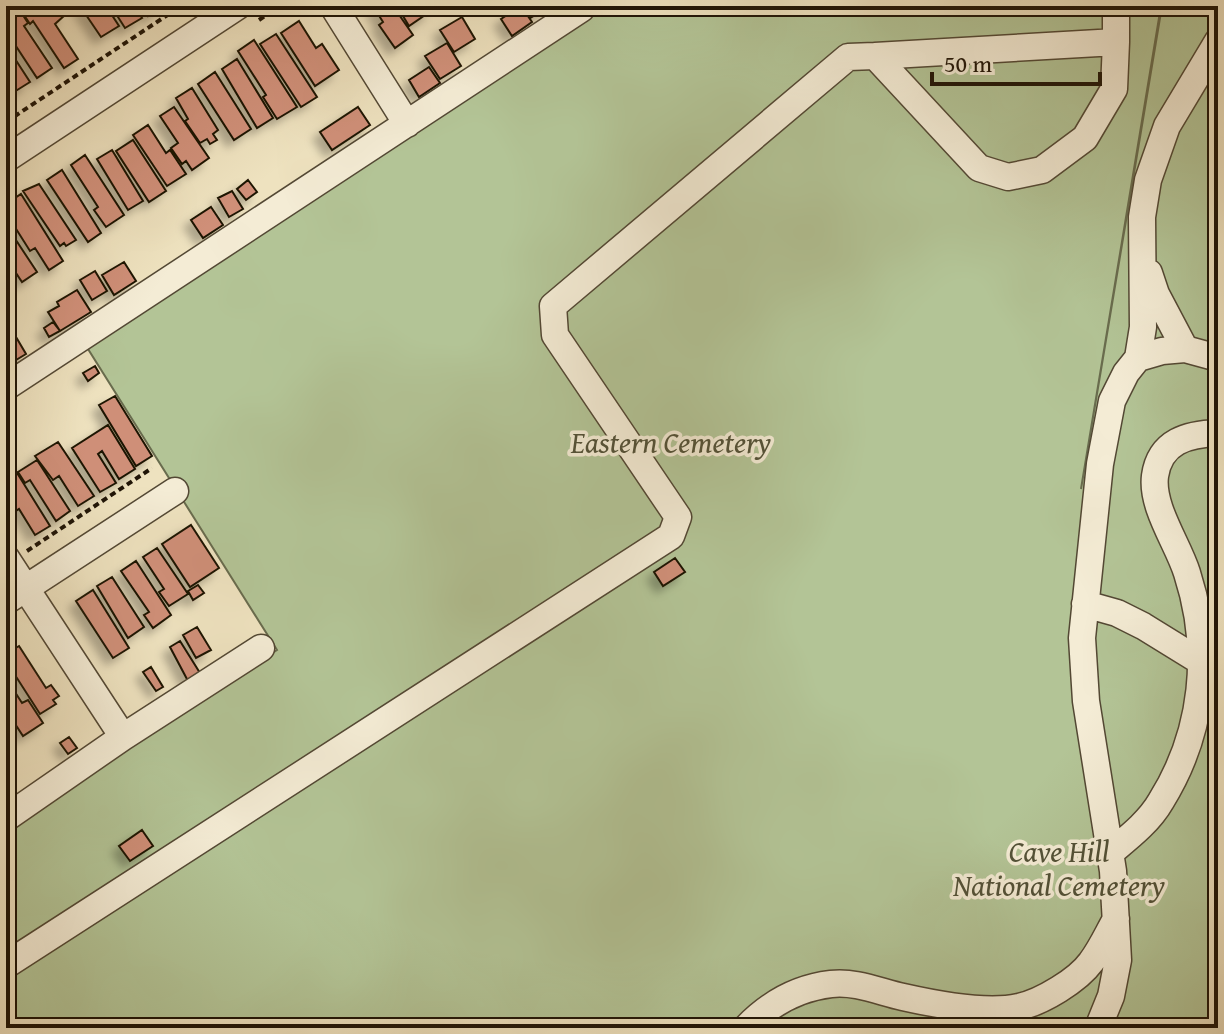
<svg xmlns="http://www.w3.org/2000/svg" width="1224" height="1034" font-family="'Gentium Book Plus',serif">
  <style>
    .green { fill: #b3c496; stroke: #696c4e; stroke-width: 2 }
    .building { fill: #cf8f78; stroke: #1f1406; stroke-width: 2; filter: url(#shadow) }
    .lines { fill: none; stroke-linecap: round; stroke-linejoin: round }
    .minor-casing { stroke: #534834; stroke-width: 29 }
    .path { stroke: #1f1406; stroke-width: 4; stroke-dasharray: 6 4; stroke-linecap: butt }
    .minor { stroke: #f4ecd5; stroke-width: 26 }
    .labels { text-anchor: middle; stroke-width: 7; stroke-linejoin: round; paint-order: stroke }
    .park-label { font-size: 30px; font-style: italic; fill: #535238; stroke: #f4ecd5 }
  </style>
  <defs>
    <filter id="shadow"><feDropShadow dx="-7" dy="7" stdDeviation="4" flood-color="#0004"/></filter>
  </defs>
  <rect width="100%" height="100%" fill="#eee2bf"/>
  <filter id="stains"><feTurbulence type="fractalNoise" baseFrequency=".0025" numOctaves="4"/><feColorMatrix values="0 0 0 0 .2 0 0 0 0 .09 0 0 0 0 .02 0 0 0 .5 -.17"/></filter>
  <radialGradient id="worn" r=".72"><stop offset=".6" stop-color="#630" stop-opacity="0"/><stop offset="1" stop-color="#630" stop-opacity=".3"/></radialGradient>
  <path class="green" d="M586,6H1161L1081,489L1162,6H1218V1028H6V828L277,650L83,341Z"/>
  <path class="building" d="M10,6H17L28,23L24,26L52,68L37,78L6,31V8Z
    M18,6H60L65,15L55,24L78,59L64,68L33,21L30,24Z
    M80,6H106L119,26L101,37Z
    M111,6H134L142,18L125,28Z
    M142,6H163L148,16Z
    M373,6H393L413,35L395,48L379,25L383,22Z
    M397,6H428L431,11L409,26Z
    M521,6L532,22L512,36L501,19Z
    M523,6H550L530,18Z
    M462,17L475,39L454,52L440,30Z
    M299,21L316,48L322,44L339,70L315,86L281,33Z
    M276,34L317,97L301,107L260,44Z
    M254,40L297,107L277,119L263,97L266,95L238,51Z
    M447,43L461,66L440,79L425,56Z
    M6,45L30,82L14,92L6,80Z
    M237,59L273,118L257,128L222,69Z
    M429,67L440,83L419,97L409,80Z
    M215,72L251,129L234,140L198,84Z
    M192,88L218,130L213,134L217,140L210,144L207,139L200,143L185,121L188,119L176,98Z
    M174,107L209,158L192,170L186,161L182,164L171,148L178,143L160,116Z
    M358,107L370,125L332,150L320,132Z
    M148,125L166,153L170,150L186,174L167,186L133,135Z
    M133,140L166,191L149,202L116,151Z
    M112,150L143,201L128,210L97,159Z
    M85,155L124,215L106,227L94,210L98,207L71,165Z
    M62,170L101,233L88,242L47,180Z
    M248,180L257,192L246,200L237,189Z
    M39,184L76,240L66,246L64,243L60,246L23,191Z
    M232,191L243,209L229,217L218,198Z
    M21,194L63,261L49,270L35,248L30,251L6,213V204Z
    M211,207L223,225L203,238L191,220Z
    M6,225L37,272L22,282L6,258Z
    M124,262L136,281L114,295L102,275Z
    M95,271L107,291L92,300L80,280Z
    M77,290L91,312L60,331L48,312L59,306L57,302Z
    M6,320L26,354L6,366Z
    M53,322L60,331L49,337L44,328Z
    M95,366L99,373L88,381L83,373Z
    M115,396L152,456L136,466L99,405Z
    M108,425L135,469L119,479L102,451L98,454L116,483L100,492L72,448Z
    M58,442L94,496L78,506L59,476L53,480L35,456Z
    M37,460L70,511L56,521L30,480L25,483L18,472Z
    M14,468L50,526L35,535L19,509L11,514L6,505V485L9,483L6,473Z
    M191,525L219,568L190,587L162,544Z
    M157,548L188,594L169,606L159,592L164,589L143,557Z
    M675,558L685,572L663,586L654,572Z
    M136,561L171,615L153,628L144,615L149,612L121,571Z
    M112,577L144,627L128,638L97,586Z
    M198,585L204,593L193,600L188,591Z
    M93,590L129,648L113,658L76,601Z
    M197,627L211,650L196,658L183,635Z
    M180,641L200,673L188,681L170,647Z
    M19,646L46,688L51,685L59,696L53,700L56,704L40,714L6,661V654Z
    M151,667L163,687L156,691L143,672Z
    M6,678L22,703L28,700L43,723L23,736L6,710Z
    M69,737L77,748L68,754L60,743Z
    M142,830L153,846L130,861L119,846Z"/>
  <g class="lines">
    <defs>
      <path id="minor" d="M333,6L407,124
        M875,56L1116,42V6
        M6,159L238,6
        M1149,273L1156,294L1185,349
        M1138,358L1143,327L1142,217L1148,180L1167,126L1218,41
        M6,387L581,9
        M6,558L123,737
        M6,601L175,491
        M1085,604L1117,613L1143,626L1203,663
        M6,818L123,737L261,648
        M1110,853C1128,838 1149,822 1161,801C1204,732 1212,650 1187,573C1178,544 1151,507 1155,476C1160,441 1188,434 1218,433
        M6,965L671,536L678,517L555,335L553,306L848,57L875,56L979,168L1008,177L1042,170L1085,138L1114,89L1116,42
        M746,1028C769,1004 797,988 831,984C856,981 880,992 903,997C934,1004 988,1014 1019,1007C1042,1002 1078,980 1091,962C1101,949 1108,933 1116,919
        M1098,1028L1111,996L1118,960L1113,871L1086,701L1082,638L1100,464L1112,401L1126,373L1138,358L1162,351L1185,349L1218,358"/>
    </defs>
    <use href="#minor" class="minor-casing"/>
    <path class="path" d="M259,20L280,6
      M6,122L181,6
      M27,551L152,468"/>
    <use href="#minor" class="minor"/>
  </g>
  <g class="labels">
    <g class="park-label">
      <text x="671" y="453">Eastern Cemetery</text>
      <text x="1059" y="862">Cave Hill<tspan x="1059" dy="34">National Cemetery</tspan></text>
    </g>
  </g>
  <rect width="1224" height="1034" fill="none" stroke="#eee2bf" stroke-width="32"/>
  <rect x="8" y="8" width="1208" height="1018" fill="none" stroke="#1f1406" stroke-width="4"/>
  <rect x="16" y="16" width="1192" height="1002" fill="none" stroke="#1f1406" stroke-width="2"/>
  <path d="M932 72v12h168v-12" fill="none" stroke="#1f1406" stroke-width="4"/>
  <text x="944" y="72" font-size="24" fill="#1f1406" stroke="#f4ecd5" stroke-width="6" paint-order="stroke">50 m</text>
  <rect width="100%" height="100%" filter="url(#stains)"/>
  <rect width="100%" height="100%" fill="url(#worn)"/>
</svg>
